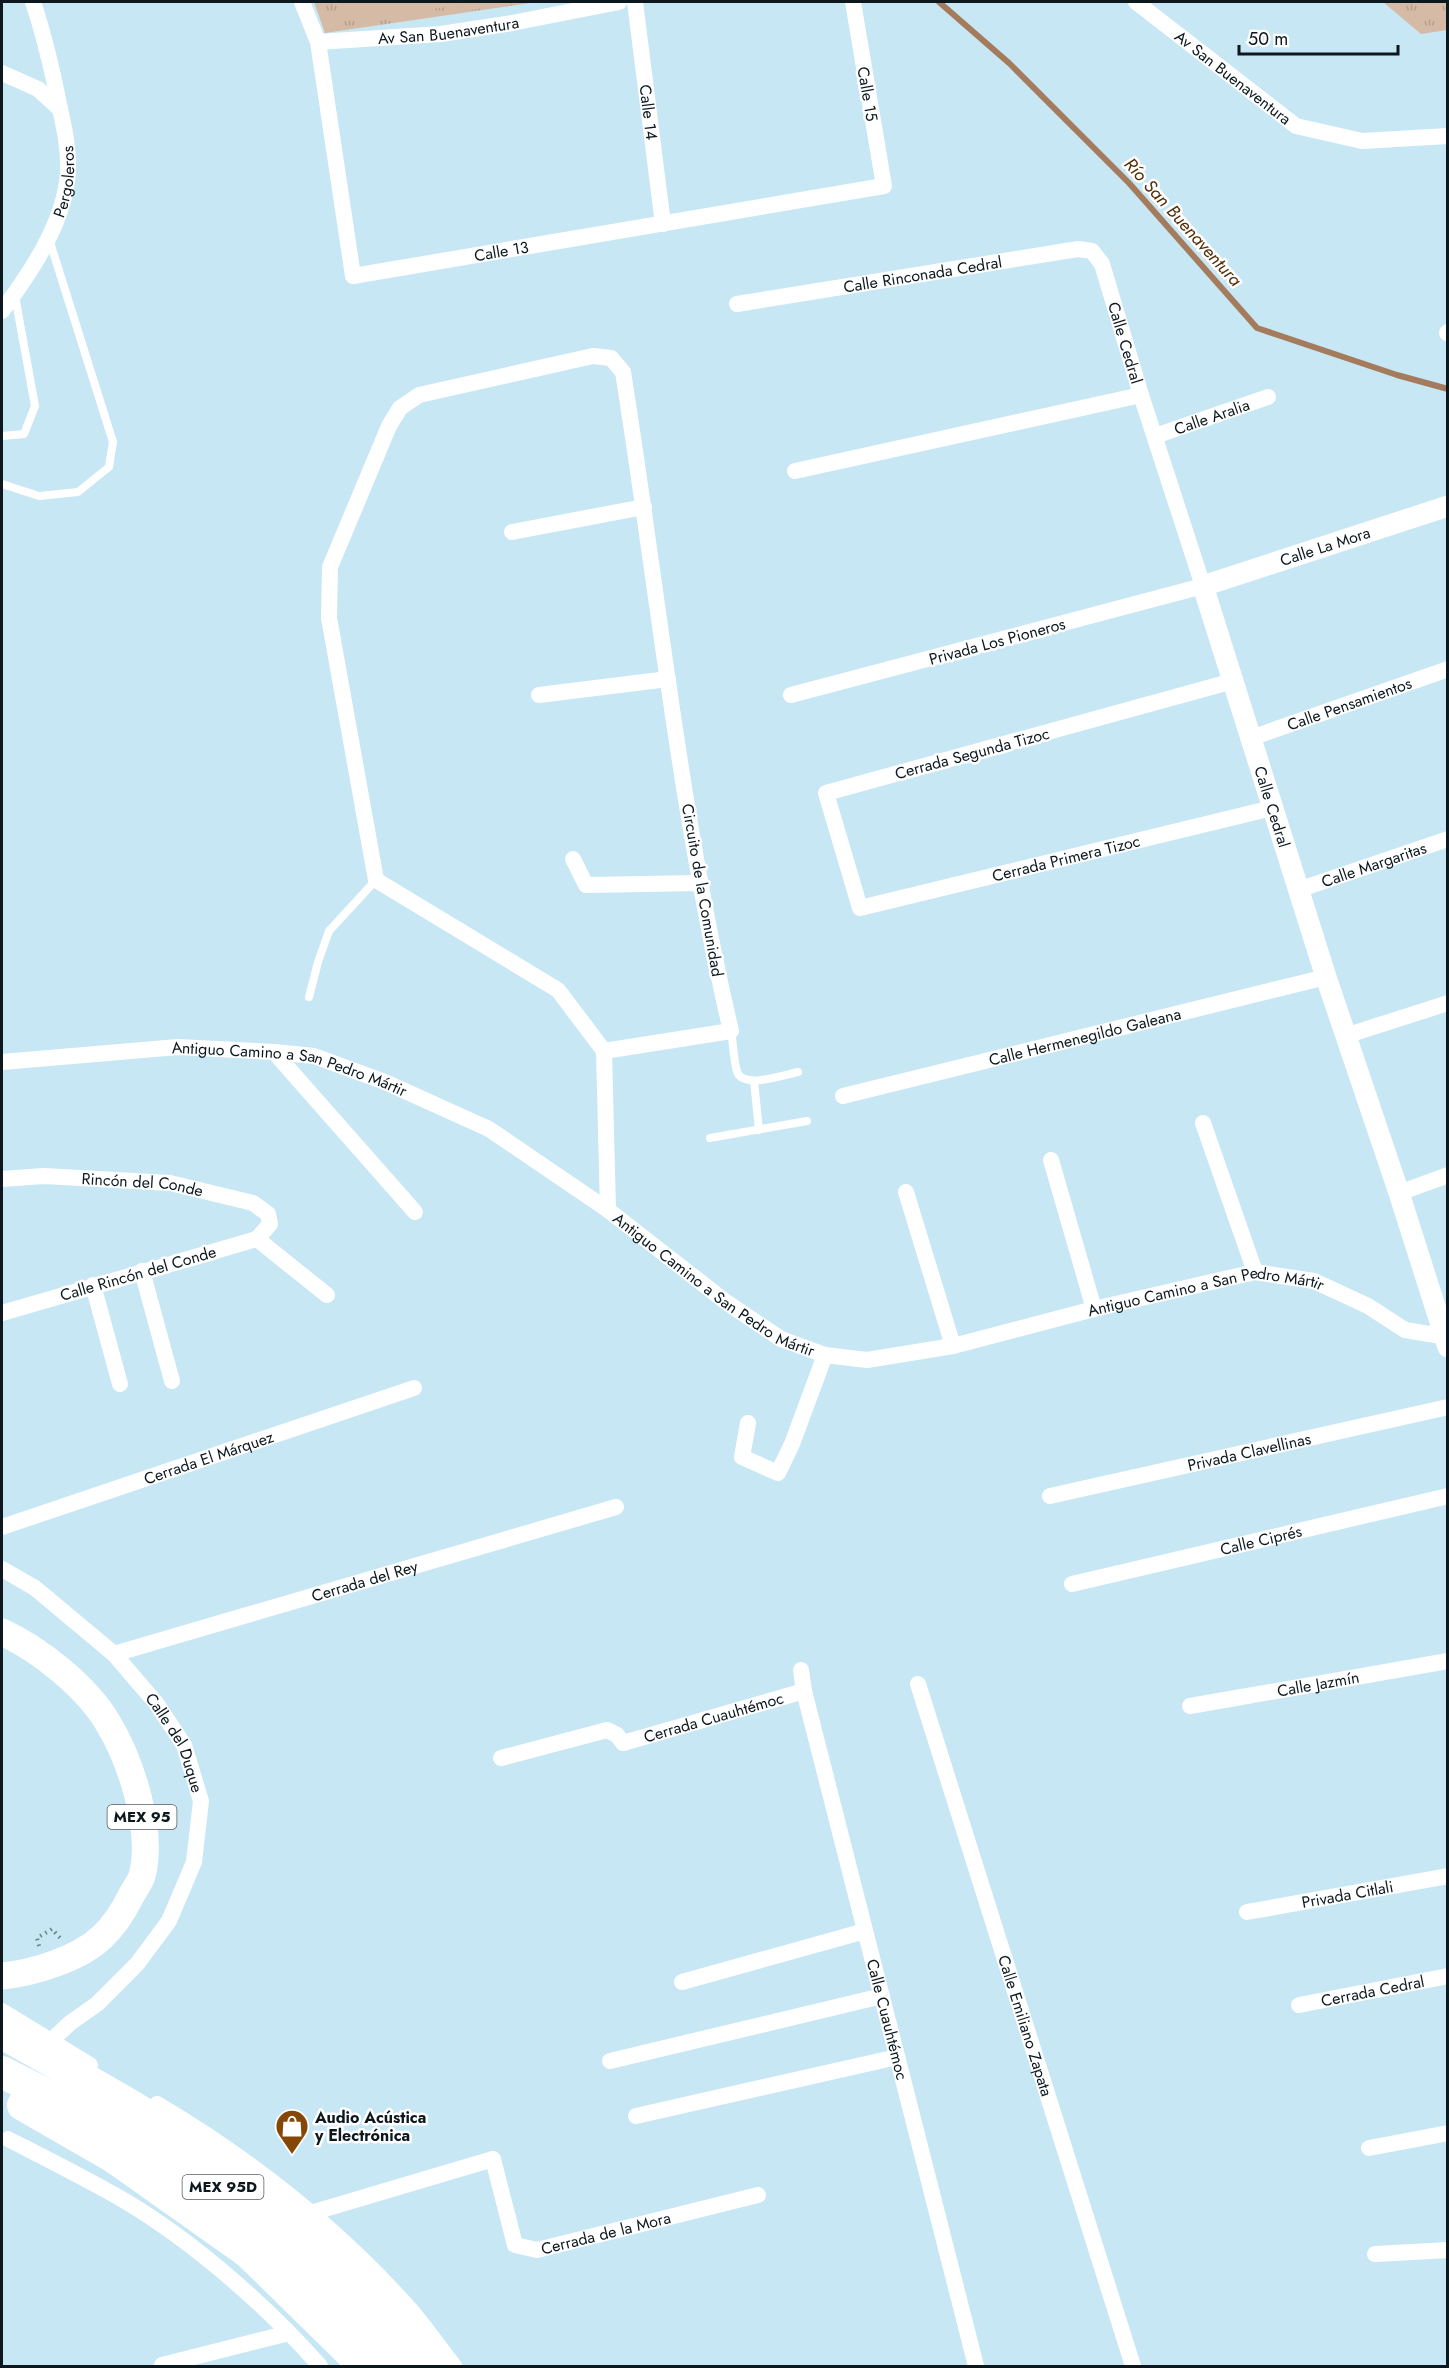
<svg xmlns="http://www.w3.org/2000/svg" width="1449" height="2368" font-family="Jost,sans-serif">
  <style>
    .grass { fill: url(#grass-tufts) }
    .garden { fill: #d5baa6 }
    .lines { fill: none; stroke-linecap: round; stroke-linejoin: round }
    .stream { stroke: #a47b5c; stroke-width: 6 }
    .path { stroke: #6b818a; stroke-width: 4; stroke-dasharray: 1.5 4.5; stroke-linecap: butt }
    .service { stroke: #fff; stroke-width: 8 }
    .minor { stroke: #fff; stroke-width: 16 }
    .tertiary { stroke: #fff; stroke-width: 21 }
    .primary { stroke: #fff; stroke-width: 27 }
    .motorway { stroke: #fff; stroke-width: 32 }
    .labels { text-anchor: middle; stroke-width: 5; stroke-linejoin: round; paint-order: stroke }
    .shield { fill: #fff; stroke: #555d61; stroke-width: 1.5 }
    .shield-label { font-size: 15px; font-weight: bold; fill: #0c181d }
    .street-label { font-size: 16px; fill: #0c181d; stroke: #fff }
    .poi-label { font-size: 16px; font-weight: bold; fill: #0c181d; stroke: #fff; text-anchor: start }
    .water-label { font-size: 18px; font-style: italic; fill: #562d04; stroke: #fff }
  </style>
  <defs>
    <pattern id="grass-tufts" width="24" height="20" patternUnits="userSpaceOnUse" patternTransform="scale(1.5)"><rect width="24" height="20" fill="#d5baa6"/><path d="M3 7l-1-3M5 7V3M7 7l1-3M15 17l-1-3M17 17v-4M19 17l1-3" fill="none" stroke="#b69f8e"/></pattern>
  </defs>
  <rect width="100%" height="100%" fill="#c7e7f4"/>
  <path class="grass" d="M314,2H537L325,33Z
    M1383,2H1447V30L1421,34Z"/>
  <path class="garden" d="M337,2H446L447,7L338,22Z
    M457,2H519L459,12Z"/>
  <g class="lines">
    <path class="stream" d="M939,2L1009,63L1129,183L1257,328L1397,375L1448,389"/>
    <path class="path" d="M39,1946L37,1938L52,1929L60,1938"/>
    <path class="service" d="M2,436L24,434L35,406L15,296
      M2,484L39,496L78,492L109,467L113,442L49,239
      M309,997L318,962L329,931L376,880
      M731,1031C733,1041 734,1066 738,1074C747,1088 784,1075 798,1072
      M754,1081L759,1130
      M710,1138L807,1121"/>
    <g class="minor">
      <path id="s1" d="M302,2L318,42L441,34L512,23L619,2"/>
      <path id="s2" d="M635,2L663,224"/>
      <path id="s3" d="M1136,2L1296,126L1362,141L1448,136"/>
      <path id="s4" d="M318,42L353,276L884,186L853,2"/>
      <path d="M2,73L38,89L60,109"/>
      <path id="s5" d="M737,304L1078,249L1092,251L1102,264L1141,395L1203,586L791,695"/>
      <path id="s6" d="M2,311C31,272 65,222 68,172C69,148 64,127 59,104C52,69 44,35 33,2"/>
      <path d="M1447,333L1448,332"/>
      <path d="M593,356L611,358L623,372C658,592 680,814 731,1031L604,1051L558,990L376,880L329,618L330,567L389,426L400,408L419,395Z"/>
      <path id="s7" d="M1155,436L1268,397"/>
      <path d="M795,471L1141,395"/>
      <path d="M512,532L644,507"/>
      <path id="s8" d="M1233,681L826,793L860,908L1272,808"/>
      <path d="M539,695L668,679"/>
      <path id="s9" d="M1251,738L1448,669"/>
      <path d="M573,859L586,885L701,883"/>
      <path id="s10" d="M1298,890L1448,839"/>
      <path d="M1345,1036L1448,1003"/>
      <path d="M604,1051L608,1210"/>
      <path d="M274,1052L415,1212"/>
      <path id="s11" d="M2,1062L178,1047L274,1052L314,1056L385,1082L489,1129L608,1210L726,1302L781,1339L825,1355L867,1360L953,1346L1094,1309L1255,1272L1314,1281L1368,1306L1405,1330L1448,1337"/>
      <path id="s12" d="M843,1096L1326,977"/>
      <path d="M1203,1123L1255,1272"/>
      <path d="M1051,1160L1094,1309"/>
      <path id="s13" d="M2,1179L44,1176L170,1183L253,1203L268,1214L270,1224L257,1239L2,1313"/>
      <path d="M906,1192L953,1346"/>
      <path d="M1399,1193L1448,1175"/>
      <path d="M257,1239L327,1295"/>
      <path d="M142,1271L172,1381"/>
      <path d="M93,1285L120,1384"/>
      <path d="M748,1423L742,1457L778,1473L792,1444L825,1355"/>
      <path id="s14" d="M1050,1496L1448,1407"/>
      <path id="s15" d="M2,1527L414,1388"/>
      <path id="s16" d="M2,1569L35,1588L114,1654L156,1703L184,1745L201,1801L194,1862L169,1921L137,1964L97,2004L70,2023L51,2041"/>
      <path id="s17" d="M1072,1584L1448,1496"/>
      <path id="s18" d="M114,1654L616,1507"/>
      <path id="s19" d="M801,1670L804,1691L976,2366"/>
      <path id="s20" d="M918,1684L1133,2366"/>
      <path id="s21" d="M1190,1706L1448,1661"/>
      <path id="s22" d="M501,1758L607,1730L617,1735L623,1743L804,1691"/>
      <path id="s23" d="M1247,1912L1448,1876"/>
      <path d="M682,1982L865,1931"/>
      <path id="s24" d="M1299,2005L1448,1976"/>
      <path d="M2,2011L90,2065"/>
      <path d="M610,2061L882,1996"/>
      <path d="M157,2104C250,2159 337,2228 409,2308C425,2326 439,2347 454,2366"/>
      <path d="M636,2116L897,2057"/>
      <path d="M8,2139C47,2159 87,2179 125,2201C194,2242 268,2307 320,2366"/>
      <path d="M1369,2148L1448,2133"/>
      <path id="s25" d="M311,2213L493,2159L515,2245L537,2250L758,2195"/>
      <path d="M1375,2254L1448,2250"/>
      <path d="M162,2365L289,2333"/>
    </g>
    <path class="tertiary" id="s26" d="M1448,506L1203,586L1326,977L1399,1193L1448,1347"/>
    <path class="primary" d="M2,1632C39,1649 87,1687 108,1723C131,1761 154,1831 142,1876C140,1882 134,1890 131,1896C124,1910 114,1926 102,1937C79,1959 33,1973 2,1976"/>
    <path class="motorway" d="M2,2033C67,2070 136,2105 198,2149C284,2211 361,2286 430,2366
      M2,2072L109,2126L214,2196L316,2283L393,2366
      M23,2105L115,2158L249,2253L350,2352L362,2366"/>
  </g>
  <defs>
    <symbol id="shop-pin" viewBox="-11 -11 22 30"><path d="M0 17L-7.5 6A9.5 9.5 0 1 1 7.5 6Z" fill="#844705" stroke="#fff"/><path d="M-5-2.5h2.3a2.7 3.5 0 0 1 5.4 0H5L5.5 6h-11ZM-1.5-2.5h3a1.5 2.3 0 0 0-3 0Z" fill="#fff"/></symbol>
  </defs>
  <g fill-rule="evenodd">
    <use href="#shop-pin" x="273" y="2107" width="38" height="52"/>
  </g>
  <g class="labels">
    <g class="shield">
      <rect x="107.5" y="1805" width="69" height="24" rx="4.5"/>
      <rect x="182.5" y="2175" width="81" height="24" rx="4.5"/>
    </g>
    <g class="shield-label">
      <text x="142" y="1822">MEX 95</text>
      <text x="223" y="2192">MEX 95D</text>
    </g>
    <g class="street-label">
      <text dy="6" stroke="none"><textPath href="#s1" startOffset="174">Av San Buenaventura</textPath></text>
      <text dy="6" stroke="none"><textPath href="#s3" startOffset="123">Av San Buenaventura</textPath></text>
      <text transform="translate(868 94) rotate(80)" y="6">Calle 15</text>
      <text dy="6" stroke="none"><textPath href="#s2" startOffset="111">Calle 14</textPath></text>
      <text dy="6" stroke="none"><textPath href="#s6" startOffset="146">Pergoleros</textPath></text>
      <text dy="6" stroke="none"><textPath href="#s4" startOffset="387">Calle 13</textPath></text>
      <text dy="6" stroke="none"><textPath href="#s5" startOffset="188">Calle Rinconada Cedral</textPath></text>
      <text dy="6" stroke="none"><textPath href="#s5" startOffset="458">Calle Cedral</textPath></text>
      <text dy="6" stroke="none"><textPath href="#s7" startOffset="60">Calle Aralia</textPath></text>
      <text transform="translate(1325 546) rotate(-18)" y="6">Calle La Mora</text>
      <text transform="translate(997 641) rotate(-15)" y="6">Privada Los Pioneros</text>
      <text dy="6" stroke="none"><textPath href="#s9" startOffset="104">Calle Pensamientos</textPath></text>
      <text transform="translate(972 753) rotate(-15)" y="6">Cerrada Segunda Tizoc</text>
      <text dy="6" stroke="none"><textPath href="#s26" startOffset="489">Calle Cedral</textPath></text>
      <text dy="6" stroke="none"><textPath href="#s8" startOffset="754">Cerrada Primera Tizoc</textPath></text>
      <text dy="6" stroke="none"><textPath href="#s10" startOffset="80">Calle Margaritas</textPath></text>
      <text transform="translate(703 890) rotate(80)" y="6">Circuito de la Comunidad</text>
      <text dy="6" stroke="none"><textPath href="#s12" startOffset="249">Calle Hermenegildo Galeana</textPath></text>
      <text dy="6" stroke="none"><textPath href="#s11" startOffset="291">Antiguo Camino a San Pedro Mártir</textPath></text>
      <text dy="6" stroke="none"><textPath href="#s13" startOffset="141">Rincón del Conde</textPath></text>
      <text transform="translate(138 1273) rotate(-16)" y="6">Calle Rincón del Conde</text>
      <text dy="6" stroke="none"><textPath href="#s11" startOffset="777">Antiguo Camino a San Pedro Mártir</textPath></text>
      <text dy="6" stroke="none"><textPath href="#s11" startOffset="1299">Antiguo Camino a San Pedro Mártir</textPath></text>
      <text dy="6" stroke="none"><textPath href="#s14" startOffset="204">Privada Clavellinas</textPath></text>
      <text dy="6" stroke="none"><textPath href="#s15" startOffset="218">Cerrada El Márquez</textPath></text>
      <text dy="6" stroke="none"><textPath href="#s17" startOffset="194">Calle Ciprés</textPath></text>
      <text dy="6" stroke="none"><textPath href="#s18" startOffset="261">Cerrada del Rey</textPath></text>
      <text dy="6" stroke="none"><textPath href="#s21" startOffset="130">Calle Jazmín</textPath></text>
      <text dy="6" stroke="none"><textPath href="#s22" startOffset="225">Cerrada Cuauhtémoc</textPath></text>
      <text dy="6" stroke="none"><textPath href="#s16" startOffset="250">Calle del Duque</textPath></text>
      <text dy="6" stroke="none"><textPath href="#s23" startOffset="102">Privada Citlali</textPath></text>
      <text dy="6" stroke="none"><textPath href="#s24" startOffset="75">Cerrada Cedral</textPath></text>
      <text dy="6" stroke="none"><textPath href="#s19" startOffset="360">Calle Cuauhtémoc</textPath></text>
      <text dy="6" stroke="none"><textPath href="#s20" startOffset="358">Calle Emiliano Zapata</textPath></text>
      <text dy="6" stroke="none"><textPath href="#s25" startOffset="372">Cerrada de la Mora</textPath></text>
    </g>
    <g class="poi-label">
      <text x="315" y="2123">Audio Acústica<tspan x="315" dy="18">y Electrónica</tspan></text>
    </g>
    <g class="water-label">
      <text transform="translate(1183 222) rotate(48)" y="6">Río San Buenaventura</text>
    </g>
  </g>
  <rect width="1449" height="2368" fill="none" stroke="#0c181d" stroke-width="6"/>
  <path d="M1239 45v9h159v-9" fill="none" stroke="#0c181d" stroke-width="3"/>
  <text x="1248" y="45" font-size="18" fill="#0c181d" stroke="#ffffff" stroke-width="4.5" paint-order="stroke">50 m</text>
</svg>
